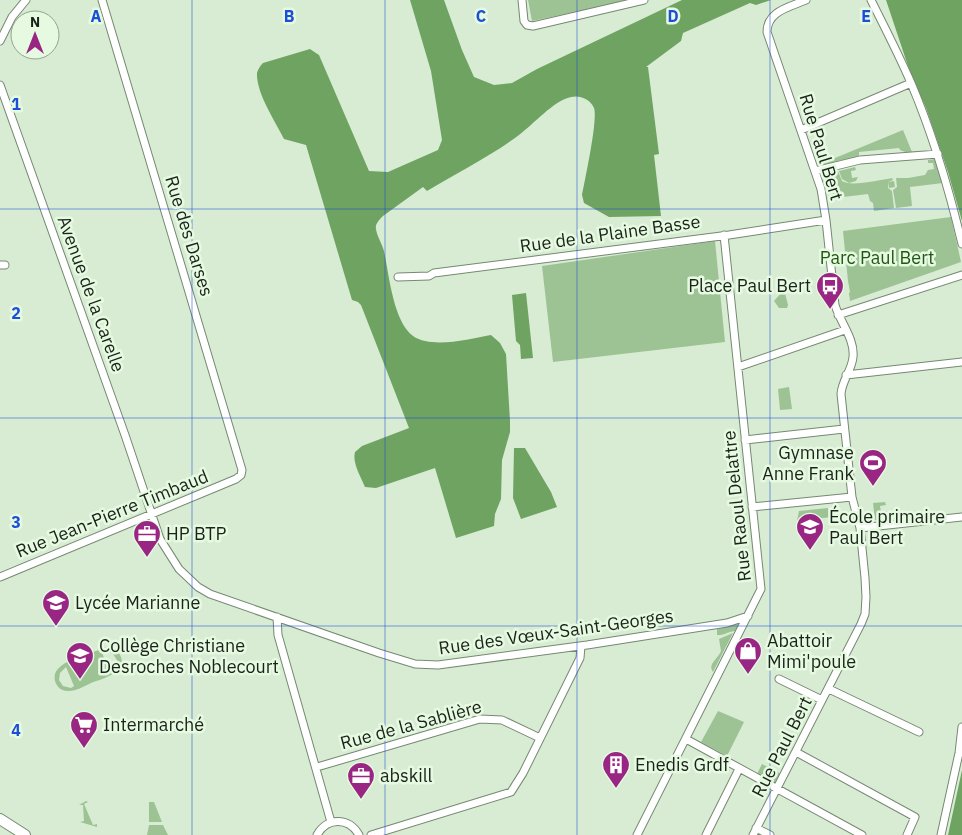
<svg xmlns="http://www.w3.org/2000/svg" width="962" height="835" font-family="'IBM Plex Sans',sans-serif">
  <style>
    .green { fill: #9dc395; fill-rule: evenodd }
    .water { fill: #6ea362 }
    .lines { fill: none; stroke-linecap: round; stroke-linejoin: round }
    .street-casing { stroke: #768872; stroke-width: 9 }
    .secondary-casing { stroke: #768872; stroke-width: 12 }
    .street { stroke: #fff; stroke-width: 7 }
    .secondary { stroke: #fff; stroke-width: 10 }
    .grid { fill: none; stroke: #1d4ed8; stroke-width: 1; stroke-opacity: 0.55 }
    .labels { text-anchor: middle; stroke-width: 5; stroke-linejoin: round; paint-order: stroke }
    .street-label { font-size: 18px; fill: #1b2219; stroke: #e5fae1 }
    .park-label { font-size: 18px; fill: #225614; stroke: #e5fae1 }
    .poi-label { font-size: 18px; fill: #1b2219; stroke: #e5fae1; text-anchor: start }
    .grid-label { font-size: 16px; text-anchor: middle; font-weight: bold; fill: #1d4ed8; stroke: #e5fae1; stroke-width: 5; stroke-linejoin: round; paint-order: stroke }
  </style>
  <rect width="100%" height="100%" fill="#d8ecd4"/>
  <path class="green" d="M528,0H631L532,21Z
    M903,130L912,152L916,151L917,153L904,155L905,152L900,150L899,148L859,152V157L838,161V164L823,167L818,165Z
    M935,159L943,183L910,187L912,206L896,208L893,190L897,187L896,178H908L925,175L928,170L934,169L933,163H928V160Z
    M855,167L856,170L851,171L852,178L858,177L856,181L849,183L842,179L839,171Z
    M838,171L842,181C850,187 880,180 892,178L893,180L888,182L894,181L895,187L889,188L888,182V188L892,191L894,208L874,211L873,203L870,201L868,194L835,198L823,174Z
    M951,217L961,262L850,301L849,293L850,292L848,281L843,231Z
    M715,241L725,342L553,362L542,266Z
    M781,293H785L788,305L787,308H779L774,301Z
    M789,387L792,409L780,410L778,389Z
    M885,502L886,505L880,506L881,512L892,511L893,518L875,520L873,503Z
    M828,508L832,517L797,521L799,511Z
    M742,621L737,631C730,630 724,636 717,635V628Z
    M733,633L713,672C707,664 718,659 721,651L719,639Z
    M107,647C112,648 117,650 120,655C129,672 102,679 91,683C85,686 76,691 69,691C56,692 49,675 60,667C68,659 95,652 107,647ZM107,651L113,654L117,660L116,667L110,672L102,653ZM66,667L74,686L71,688L63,686L59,680L60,673Z
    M718,711L744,722L727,756L701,742Z
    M762,764L781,774L776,783H774L757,774Z
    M86,801L88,802L84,804L93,825L97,824V827L80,822L84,821L83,805H79Z
    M149,802H154L162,822H149Z
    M149,825H163L168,835H147Z"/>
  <path class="water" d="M410,0H444L462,50L474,77L494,85L512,83L537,69L682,0H771L756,5L750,3L683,33L681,41L646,67H648L659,154L654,155L661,216L609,217L584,203L582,195C585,179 598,120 594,108C590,99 580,95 571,97C553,101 534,124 519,135C491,156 457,173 427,191L423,187L383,216C379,220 375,224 376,229C377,236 382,244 384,251C389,274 393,321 413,336C432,349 469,339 491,335L500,343L506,354L510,421V432L502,460L501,499L495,514L494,526L456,538L435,468L376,488L365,487C361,477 352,463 355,452L362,446L409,428L361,305L358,302L352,300L306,145L284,139C275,121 256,93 257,73C258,69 260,66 263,63L310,49L319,55L369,171L388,172L438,150L442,140L431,71Z
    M886,0H962V221L948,172L926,108L910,72Z
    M526,293L533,358L521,359L520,345L516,341L512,295Z
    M514,448H525L551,492L557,507L521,519L513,498Z
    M962,770V835H948Z"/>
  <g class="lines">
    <defs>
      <path id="street" d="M522,0L524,21L527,25L533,26L644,0
        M871,0C885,28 899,55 911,83C933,135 949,189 962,244
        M0,41L12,17L26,0
        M0,85L125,435L160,539L179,569L198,587L210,594L379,653L415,664L438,665L587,645L727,623L748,616
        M801,130L911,83
        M815,171L860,160L938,154
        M0,265H5
        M398,277L429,276L434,273L729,235L826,220
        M838,315L962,275
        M738,367L845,330
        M846,375L962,362
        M745,440L844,429
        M752,507L852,497
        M860,528L962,517
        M0,577L236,479L241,475L242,470L102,0
        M277,617L278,635L331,822
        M779,679L822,700
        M829,689L919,732
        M686,739L862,835
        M796,752L915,817L907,835
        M317,767L480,719L502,720L540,738
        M756,828L770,835
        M317,835C327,817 349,817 359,835
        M371,835L511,792L523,773L580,658L581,646
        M637,835L761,589L724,235
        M706,835L739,769
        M753,835L861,624L865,614L866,597L865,578L860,528L852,497L841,394C842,380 852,370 853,357C855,339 840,322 835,305L826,220L821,189L767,32C767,11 790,7 806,0
        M941,835L959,753L962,727"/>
      <path id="secondary" d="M0,819L25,835"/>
    </defs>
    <use href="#street" class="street-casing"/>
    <use href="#secondary" class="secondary-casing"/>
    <use href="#street" class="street"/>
    <use href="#secondary" class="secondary"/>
  </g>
  <path class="grid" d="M192,0V835M385,0V835M577,0V835M770,0V835M0,209H962M0,418H962M0,626H962"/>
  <defs>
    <symbol id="bus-pin" viewBox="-11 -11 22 30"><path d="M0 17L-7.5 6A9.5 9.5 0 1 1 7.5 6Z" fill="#992683" stroke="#e5fae1"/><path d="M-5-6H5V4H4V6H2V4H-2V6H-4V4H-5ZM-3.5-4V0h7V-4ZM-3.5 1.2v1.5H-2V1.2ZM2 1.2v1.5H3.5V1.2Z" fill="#fff"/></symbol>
    <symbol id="stadium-pin" viewBox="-11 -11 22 30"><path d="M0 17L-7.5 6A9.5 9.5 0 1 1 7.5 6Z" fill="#992683" stroke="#e5fae1"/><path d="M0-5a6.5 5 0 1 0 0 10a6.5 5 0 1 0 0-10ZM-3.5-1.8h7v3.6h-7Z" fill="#fff"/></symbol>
    <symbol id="school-pin" viewBox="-11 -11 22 30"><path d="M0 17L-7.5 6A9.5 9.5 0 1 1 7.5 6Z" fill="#992683" stroke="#e5fae1"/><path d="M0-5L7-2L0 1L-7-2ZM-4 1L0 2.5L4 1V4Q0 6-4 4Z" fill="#fff"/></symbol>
    <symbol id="office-pin" viewBox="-11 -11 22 30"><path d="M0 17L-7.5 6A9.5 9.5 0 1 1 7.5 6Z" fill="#992683" stroke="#e5fae1"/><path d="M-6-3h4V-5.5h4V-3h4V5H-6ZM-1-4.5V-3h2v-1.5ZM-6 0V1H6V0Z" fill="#fff"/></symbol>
    <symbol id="shop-pin" viewBox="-11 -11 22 30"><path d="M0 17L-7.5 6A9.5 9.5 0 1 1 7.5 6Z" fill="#992683" stroke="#e5fae1"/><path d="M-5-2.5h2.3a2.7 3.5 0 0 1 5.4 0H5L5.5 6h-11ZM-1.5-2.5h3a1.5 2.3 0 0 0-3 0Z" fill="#fff"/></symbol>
    <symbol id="supermarket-pin" viewBox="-11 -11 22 30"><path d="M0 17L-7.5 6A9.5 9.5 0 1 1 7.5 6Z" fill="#992683" stroke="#e5fae1"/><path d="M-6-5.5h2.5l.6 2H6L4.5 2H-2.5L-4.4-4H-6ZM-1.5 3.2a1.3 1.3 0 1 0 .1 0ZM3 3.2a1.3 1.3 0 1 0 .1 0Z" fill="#fff"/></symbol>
    <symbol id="building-pin" viewBox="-11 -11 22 30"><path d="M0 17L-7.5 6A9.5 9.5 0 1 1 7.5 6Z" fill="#992683" stroke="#e5fae1"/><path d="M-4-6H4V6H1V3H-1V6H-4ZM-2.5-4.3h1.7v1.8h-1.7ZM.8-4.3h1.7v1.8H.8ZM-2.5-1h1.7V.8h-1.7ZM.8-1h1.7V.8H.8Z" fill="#fff"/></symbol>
  </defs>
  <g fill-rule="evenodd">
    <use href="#bus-pin" x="814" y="270" width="32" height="43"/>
    <use href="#stadium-pin" x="857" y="447" width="32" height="43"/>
    <use href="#school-pin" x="794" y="511" width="32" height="43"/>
    <use href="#office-pin" x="131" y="518" width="32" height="43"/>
    <use href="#school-pin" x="40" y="587" width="32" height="43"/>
    <use href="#shop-pin" x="732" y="635" width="32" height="43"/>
    <use href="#school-pin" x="64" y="640" width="32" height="43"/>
    <use href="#supermarket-pin" x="68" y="709" width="32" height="43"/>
    <use href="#building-pin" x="600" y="749" width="32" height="43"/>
    <use href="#office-pin" x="345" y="760" width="32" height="43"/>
  </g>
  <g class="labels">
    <g class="street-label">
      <text transform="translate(821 147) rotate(73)" y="6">Rue Paul Bert</text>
      <text transform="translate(610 234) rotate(-8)" y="6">Rue de la Plaine Basse</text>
      <text transform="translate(189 236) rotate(73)" y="6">Rue des Darses</text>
      <text transform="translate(91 294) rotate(70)" y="6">Avenue de la Carelle</text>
      <text transform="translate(737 506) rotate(-96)" y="6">Rue Raoul Delattre</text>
      <text transform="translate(112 514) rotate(-22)" y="6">Rue Jean-Pierre Timbaud</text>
      <text transform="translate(556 632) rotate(-8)" y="6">Rue des Vœux-Saint-Georges</text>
      <text transform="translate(411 725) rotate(-15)" y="6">Rue de la Sablière</text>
      <text transform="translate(782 747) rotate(-63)" y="6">Rue Paul Bert</text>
    </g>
    <g class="park-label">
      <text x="877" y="264">Parc Paul Bert</text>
    </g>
    <g class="poi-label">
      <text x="811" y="292" text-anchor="end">Place Paul Bert</text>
      <text x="854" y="459" text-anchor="end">Gymnase<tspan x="854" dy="21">Anne Frank</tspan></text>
      <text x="829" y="523">École primaire<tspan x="829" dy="21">Paul Bert</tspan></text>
      <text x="166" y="540">HP BTP</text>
      <text x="75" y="609">Lycée Marianne</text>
      <text x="767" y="647">Abattoir<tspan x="767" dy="21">Mimi'poule</tspan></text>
      <text x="99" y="652">Collège Christiane<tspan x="99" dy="21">Desroches Noblecourt</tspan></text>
      <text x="103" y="731">Intermarché</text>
      <text x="635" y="771">Enedis Grdf</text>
      <text x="380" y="782">abskill</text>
    </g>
  </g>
  <g class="grid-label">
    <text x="96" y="22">A</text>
    <text x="289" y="22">B</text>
    <text x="481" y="22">C</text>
    <text x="673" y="22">D</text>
    <text x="866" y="22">E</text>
    <text x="16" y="110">1</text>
    <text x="16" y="319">2</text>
    <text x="16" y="528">3</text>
    <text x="16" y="736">4</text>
  </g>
  <g transform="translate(35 35)"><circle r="24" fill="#e5fae1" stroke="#94a491"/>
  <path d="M0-4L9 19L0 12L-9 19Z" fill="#992683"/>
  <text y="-8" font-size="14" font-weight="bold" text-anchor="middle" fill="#1b2219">N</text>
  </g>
</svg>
